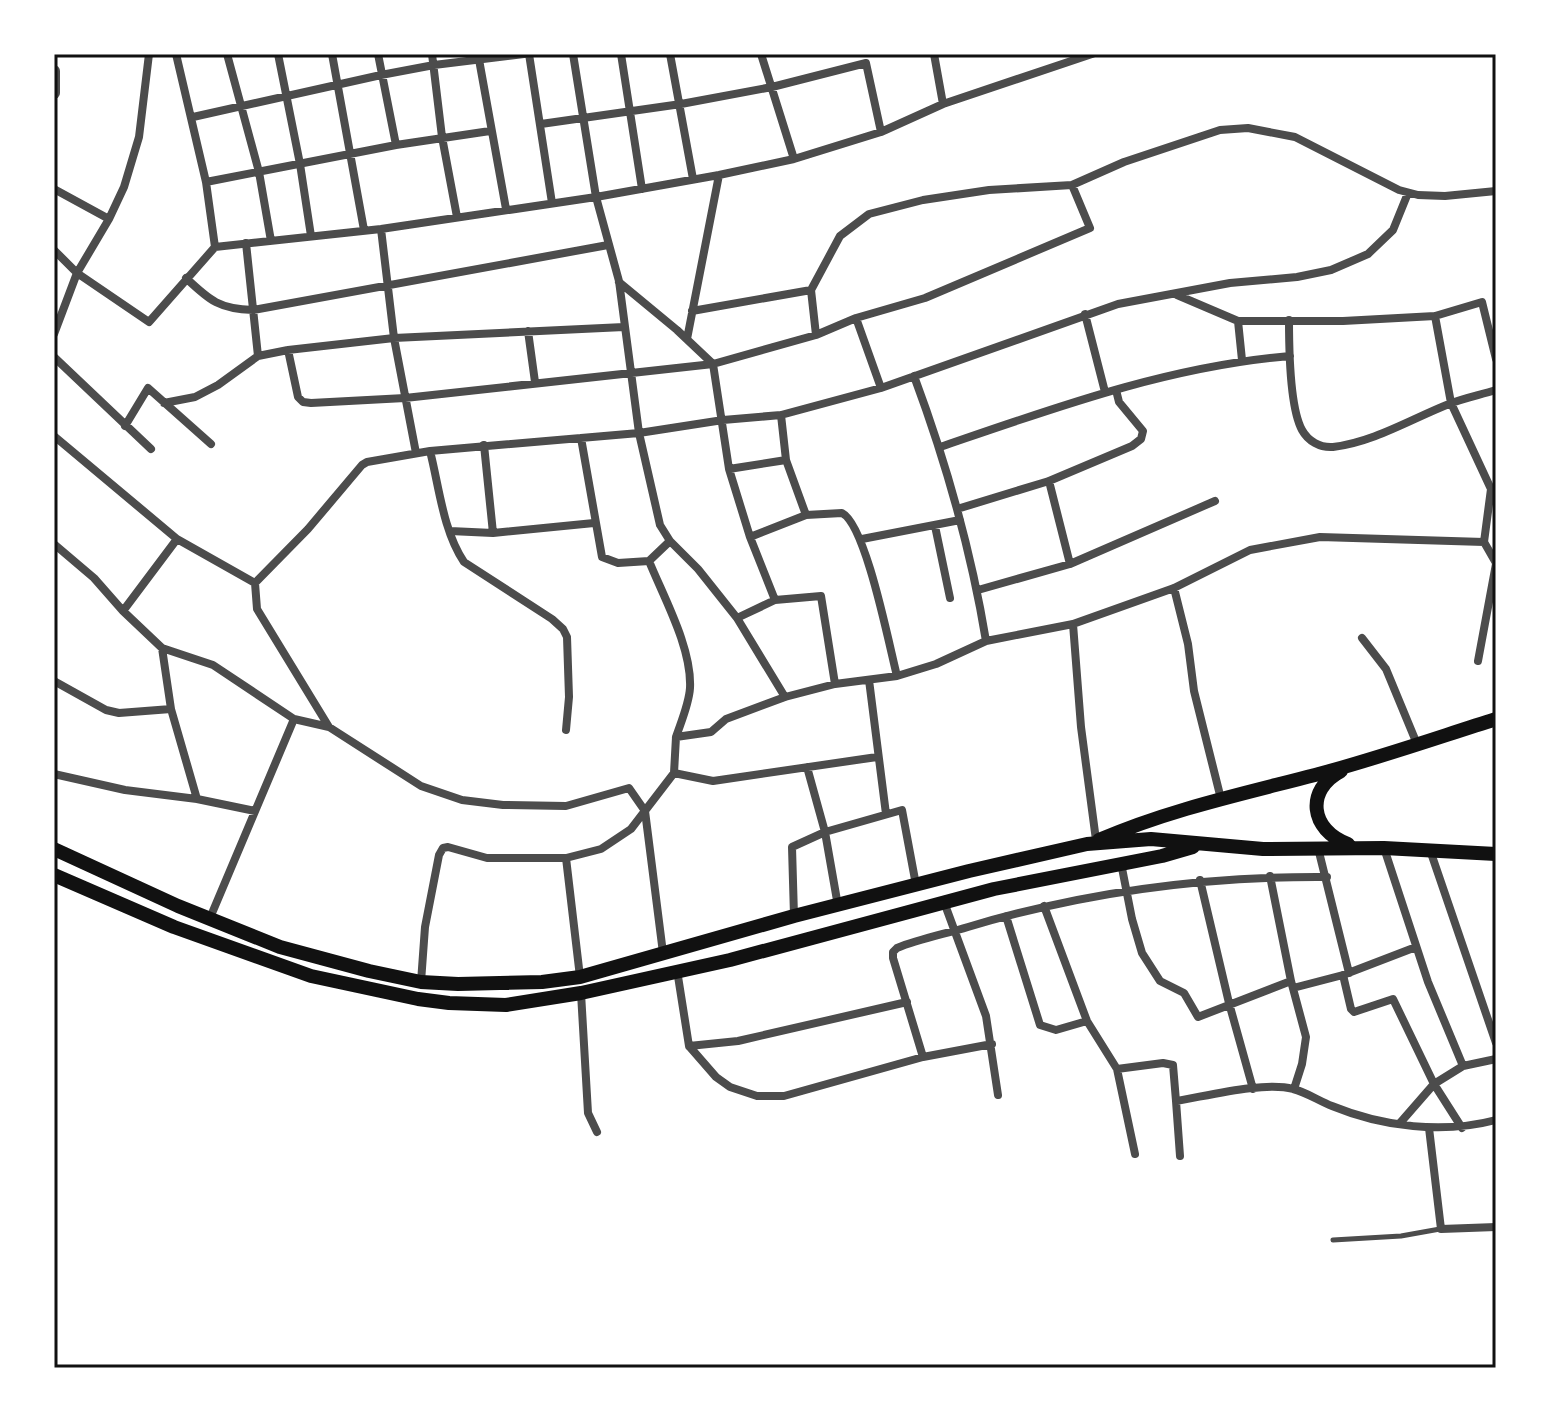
<svg xmlns="http://www.w3.org/2000/svg" width="1550" height="1422" font-family="Rubik,sans-serif">
  <style>
    .lines { fill: none; stroke-linecap: round; stroke-linejoin: round }
    .service { stroke: #4c4c4c; stroke-width: 5 }
    .minor { stroke: #4c4c4c; stroke-width: 8 }
    .tertiary { stroke: #4c4c4c; stroke-width: 12 }
    .primary { stroke: #111; stroke-width: 14 }
    .neatline { fill: none; stroke: #111; stroke-width: 3 }
  </style>
  <rect width="100%" height="100%" fill="#fff"/>
  <g class="lines">
    <path class="service" d="M1333,1240L1401,1236L1440,1229"/>
    <path class="minor" d="M176,54L206,182L215,247L381,229L596,197L573,54
      M227,54L259,172L271,241
      M278,54L300,164L311,236
      M332,54L364,230
      M378,54L396,145
      M432,54L442,137L457,217
      M478,54L506,209
      M529,54L552,203
      M621,54L642,189
      M670,54L693,179
      M761,54L794,159
      M934,54L943,104
      M193,117L381,75L434,65L524,54
      M541,124L681,104L772,87L866,63L881,132
      M206,182L396,145L490,131
      M54,189L109,219
      M381,229L394,338L416,453
      M246,243L258,356
      M54,250L77,273L149,322L215,247
      M186,278C210,301 220,309 253,310L608,245
      M619,282L677,330L713,364L729,469L750,537L775,600
      M1177,295L1238,321H1343L1435,316L1482,302L1496,359
      M692,311L811,290
      M1085,314L1105,392
      M1435,316L1451,403L1491,489L1484,542L1496,563
      M856,318L881,388
      M1289,320C1289,346 1290,408 1302,430C1308,441 1320,448 1333,447C1374,442 1411,419 1449,404C1464,398 1480,395 1496,390
      M1238,321L1242,360
      M528,331L535,382
      M54,334L77,273L109,219L124,187L139,137L149,54
      M816,335L811,290L840,236L869,214L923,200L989,190L1072,185L1124,162L1220,130L1248,128L1295,137L1399,190L1418,195L1445,196L1496,191
      M687,339L719,175
      M288,350L298,397L303,402L311,403L405,398L713,364L816,335L856,318L925,298L1090,228L1072,185
      M54,357L151,449
      M914,376C946,462 971,550 986,641
      M164,403L195,397L218,385L258,356L288,350L394,338L624,327
      M781,415L786,460L806,515
      M125,426L148,388L211,444
      M54,436L177,539L255,583
      M581,438L602,557L618,563L649,561L670,541
      M484,445L493,533
      M940,447C1054,408 1169,366 1290,356
      M430,451C439,486 443,531 464,562L552,619L563,629L567,637L569,697L566,730
      M729,469L786,460
      M1049,481L1070,564
      M957,509L1049,481L1132,446L1141,439L1143,431L1119,402L1116,390
      M935,526L950,598
      M450,531L493,533L594,523
      M750,537L806,515L842,513C866,525 889,645 897,676
      M862,539L960,520
      M54,544L94,578L123,611L162,648L213,665L294,719L329,727L421,786L462,800L503,805L566,806L629,788L645,811L663,953
      M649,561C664,598 692,648 690,688C689,704 681,722 676,737
      M1174,588L1188,644L1194,691L1221,799
      M978,590L1070,564L1215,501
      M123,611L177,539
      M737,618L775,600L821,596L835,684
      M1073,624L1081,727L1096,840
      M1362,638L1386,669L1417,744
      M162,648L171,709L197,799
      M1478,661L1496,564
      M869,680L886,814
      M54,681L106,710L119,713L171,709
      M785,697L737,618L698,569L670,541L660,525L639,433L619,281L596,197L719,175L794,159L881,132L943,104L1092,54
      M329,727L257,609L255,583L308,529L362,465L367,462L430,451L639,433L723,420L781,415L881,388L1118,304L1230,283L1297,277L1331,270L1368,254L1393,230L1408,193
      M807,767L825,832L838,906
      M674,773L713,781L877,757
      M54,774L125,790L197,799L255,811
      M1318,848L1349,973
      M1384,848L1428,982L1463,1066
      M1430,850L1496,1043
      M566,858L580,977
      M1121,863L1132,919L1142,953L1160,981L1184,993L1198,1017L1291,981
      M1270,876L1291,981L1306,1037L1302,1064L1294,1089
      M1200,880L1229,1003L1253,1089
      M944,902L986,1016L998,1095
      M1044,906L1087,1021L1117,1069L1135,1154
      M794,916L792,847L825,832L902,810L916,885
      M1006,916L1040,1025L1056,1030L1087,1021
      M210,918L294,719
      M677,970L689,1046L716,1077L730,1087L757,1096H784L923,1057L992,1044
      M1343,975L1351,1009L1354,1012L1393,999L1434,1084L1462,1128
      M421,982L425,927L439,855L443,848L448,847L487,858H566L601,849L631,829L674,773L676,737L711,732L726,719L785,697L835,684L897,676L936,664L986,641L1073,624L1174,588L1250,550L1320,537L1484,542
      M1293,988L1343,975L1416,947
      M581,993L588,1113L597,1132
      M689,1046L738,1041L907,1002
      M923,1057L893,958V952L897,948C919,939 945,934 968,927C1085,892 1204,876 1327,877
      M1117,1069L1163,1063L1173,1065L1176,1101C1207,1096 1265,1081 1293,1089C1306,1092 1319,1101 1332,1106C1383,1127 1443,1134 1496,1120
      M1176,1101L1180,1156
      M1400,1123L1434,1084L1463,1066L1496,1059
      M1429,1128L1441,1229L1496,1227"/>
    <path class="tertiary" d="M54,71V93"/>
    <path class="primary" d="M1341,771C1305,790 1310,830 1348,844
      M1099,840C1168,810 1242,794 1315,775C1376,759 1436,738 1496,719
      M54,849L178,906L280,947L369,971L421,982L458,984L542,982L580,977L794,916L969,871L1087,844L1151,839L1263,849L1384,848L1496,854
      M54,875L174,927L311,976L418,999L449,1003L506,1005L581,993L730,960L994,889L1162,856L1193,847"/>
  </g>
  <rect width="1550" height="1422" fill="none" stroke="#ffffff" stroke-width="112"/>
  <rect x="56" y="56" width="1438" height="1310" class="neatline"/>
</svg>
